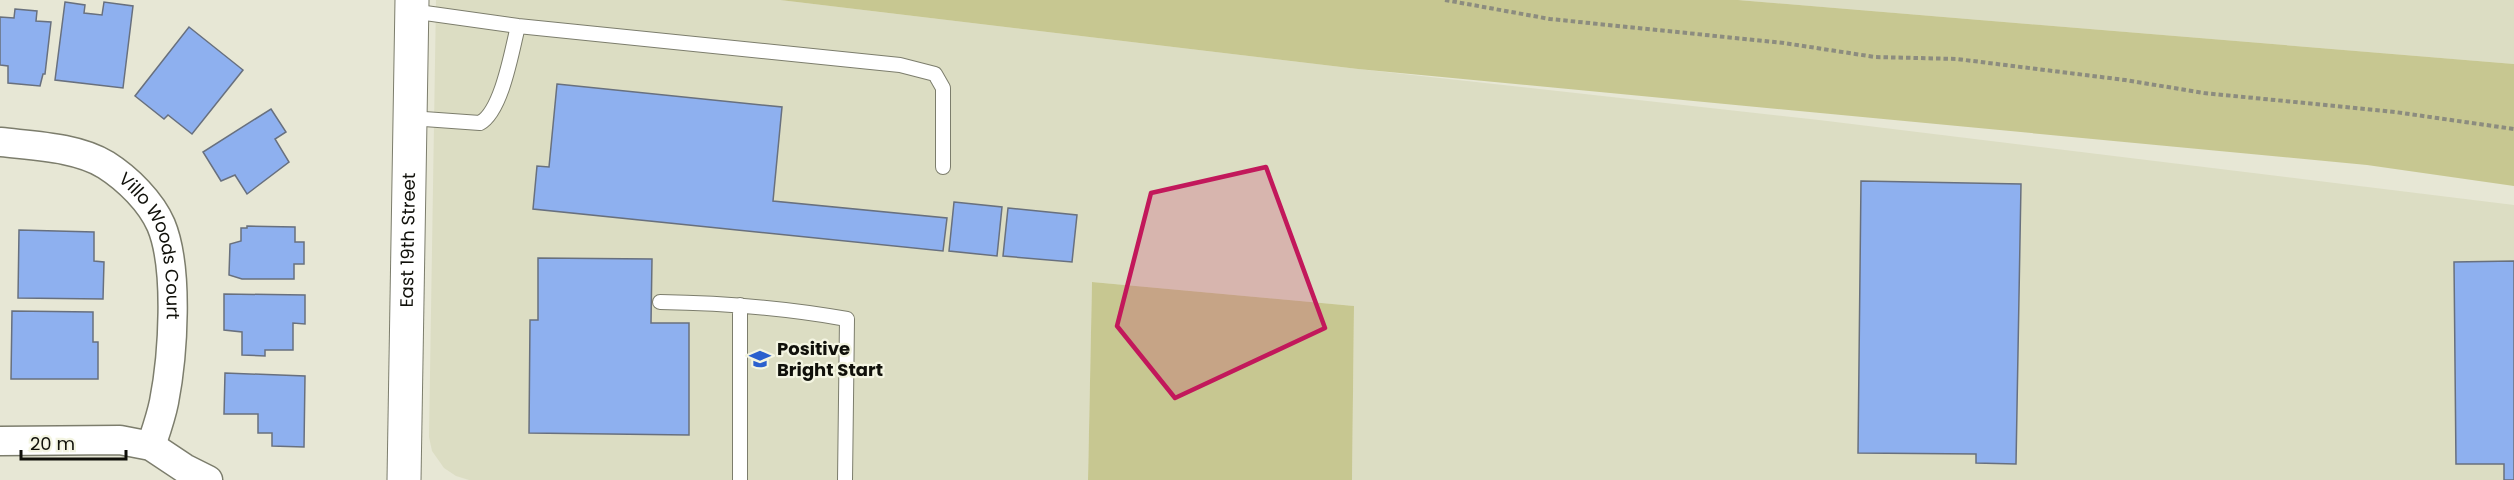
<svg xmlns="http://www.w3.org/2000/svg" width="2514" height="480" font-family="Poppins,sans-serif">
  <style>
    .built { fill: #dcddc3 }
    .green { fill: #c7c791 }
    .building { fill: #8eb0ef; stroke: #68707e; stroke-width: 1.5 }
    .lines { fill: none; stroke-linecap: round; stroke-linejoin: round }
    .service-casing { stroke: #7c7d6c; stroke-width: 16 }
    .minor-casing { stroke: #7c7d6c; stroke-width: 31 }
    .secondary-casing { stroke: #7c7d6c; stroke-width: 35 }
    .path { stroke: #8c8c7f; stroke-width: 4; stroke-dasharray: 4.5 3; stroke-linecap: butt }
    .service { stroke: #fff; stroke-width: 14 }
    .minor { stroke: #fff; stroke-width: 28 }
    .secondary { stroke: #fff; stroke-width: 33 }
    .marked { fill: #c2185b; fill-opacity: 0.2; stroke: #c2185b; stroke-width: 4.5; stroke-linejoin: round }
    .labels { text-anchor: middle; stroke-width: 4.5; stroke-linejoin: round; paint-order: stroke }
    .street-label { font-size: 18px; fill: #10100a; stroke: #f4f5e2 }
    .poi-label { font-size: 18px; font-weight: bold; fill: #10100a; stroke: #f4f5e2; text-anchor: start }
  </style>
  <rect width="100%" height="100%" fill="#e7e7d5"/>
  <path class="built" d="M436,0H780L1358,69L1819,120L2514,205V480H1352L1354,306L1092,282L1088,480H469L456,476L444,468L432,451L429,437Z
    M1738,0H2514V64Z"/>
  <path class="green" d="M780,0H1738L2514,64V186L2367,165L1358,69Z
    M1092,282L1354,306L1352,480H1088Z"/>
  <path class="building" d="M65,2L85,5L84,13L102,15L104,2L133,6L123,88L55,80Z
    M15,9L37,11L36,21L51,22L45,74H43L40,86L8,83V66L0,65V17L14,18Z
    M189,27L243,70L192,134L168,115L164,119L135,96Z
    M557,84L782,107L773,201L947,218L943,251L533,209L537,166L549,167Z
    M271,109L286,132L275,139L289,162L247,194L235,175L221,181L203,152Z
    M1861,181L2021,184L2016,464L1976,463V454L1858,453Z
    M954,202L1002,207L997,256L949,251Z
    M1008,208L1077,215L1072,262L1003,256Z
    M247,226L295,227V242H304V264H294V279H242L229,275L230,244L241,241V228H247Z
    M19,230L94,232V261L104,262L103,299L18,298Z
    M538,258L652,259L651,323H689V435L529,433L530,320H538Z
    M2514,261V480H2504V464H2456L2454,262Z
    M224,294L305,295V324L293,323V350H265V356L242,355V332L224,330Z
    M12,311L93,312V342H98V379H11Z
    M225,373L305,376L304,447L272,446V433H258V414H224Z"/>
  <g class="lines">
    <defs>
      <path id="service" d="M411,11L518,26L900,65L935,74L943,88V167
        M410,118L480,123C502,111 512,50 518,26
        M660,302C723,303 785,308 847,319L845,480
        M740,305V480"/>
      <g id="minor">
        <path id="s1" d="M0,142C34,146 77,147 106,165C128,179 151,202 161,225C179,268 173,356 164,402C161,417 156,431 151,446"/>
        <path d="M0,441L120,440L151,446L184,468L208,480"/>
      </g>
      <g id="secondary">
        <path id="s2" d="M404,480L412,0"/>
      </g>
    </defs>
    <use href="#service" class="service-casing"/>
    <use href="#minor" class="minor-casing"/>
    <use href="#secondary" class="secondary-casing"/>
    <path class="path" d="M1445,0L1550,19L1784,43L1875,57L1957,59L2125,80L2204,93L2395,112L2514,129"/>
    <use href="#service" class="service"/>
    <use href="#minor" class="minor"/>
    <use href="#secondary" class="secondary"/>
  </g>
  <path class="marked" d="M1266,167L1325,328L1175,398L1117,326L1151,193Z"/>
  <defs>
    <symbol id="school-bare" viewBox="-9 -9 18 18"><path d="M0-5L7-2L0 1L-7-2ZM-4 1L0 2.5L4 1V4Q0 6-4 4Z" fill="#2b60ce" stroke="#f4f5e2" stroke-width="2.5" paint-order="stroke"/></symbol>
  </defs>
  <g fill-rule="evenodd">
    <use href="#school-bare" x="745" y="344" width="30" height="30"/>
  </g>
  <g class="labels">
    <g class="street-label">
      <text dy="6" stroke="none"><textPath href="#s2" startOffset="240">East 19th Street</textPath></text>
      <text dy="6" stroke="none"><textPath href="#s1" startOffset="208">Villo Woods Court</textPath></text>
    </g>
    <g class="poi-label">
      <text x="777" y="355">Positive<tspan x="777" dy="21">Bright Start</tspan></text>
    </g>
  </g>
  <path d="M21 450v9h105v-9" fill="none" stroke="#10100a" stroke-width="3"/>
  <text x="30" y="450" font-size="18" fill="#10100a" stroke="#f4f5e2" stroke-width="4.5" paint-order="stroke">20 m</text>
</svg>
